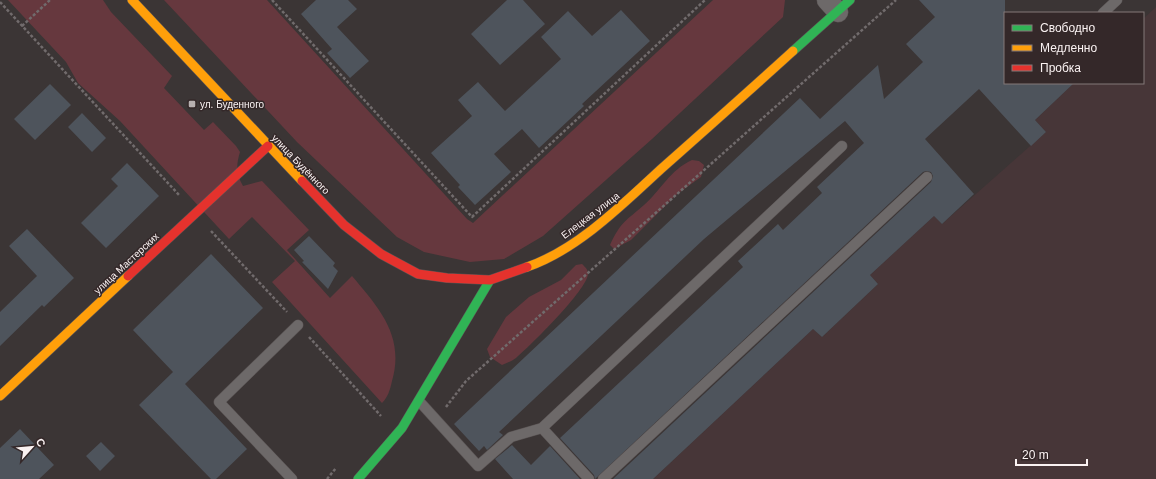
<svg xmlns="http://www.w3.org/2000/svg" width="1156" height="479" font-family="Helvetica,sans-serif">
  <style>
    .built { fill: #473638 }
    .green { fill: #66383e }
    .building { fill: #4e545c }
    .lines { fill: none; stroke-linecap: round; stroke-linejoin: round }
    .lane-casing { stroke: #5a5454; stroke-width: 11 }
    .street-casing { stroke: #5a5454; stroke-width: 21 }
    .fast-casing { stroke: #5a5454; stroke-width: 10 }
    .slow-casing { stroke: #5a5454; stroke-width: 10 }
    .jam-casing { stroke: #5a5454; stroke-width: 10 }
    .path { stroke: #716b6c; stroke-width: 2.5; stroke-dasharray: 3 2; stroke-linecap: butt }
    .lane { stroke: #6d6969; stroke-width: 10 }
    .street { stroke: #6d6969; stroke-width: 20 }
    .fast { stroke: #30b455; stroke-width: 9 }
    .slow { stroke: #ff9f0a; stroke-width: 9 }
    .jam { stroke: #e5322d; stroke-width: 9 }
    .poi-dot { fill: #b7b0b0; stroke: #342829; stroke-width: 1.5 }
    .labels { text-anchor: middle; stroke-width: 3; stroke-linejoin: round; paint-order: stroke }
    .poi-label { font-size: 10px; fill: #faf2f2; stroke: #342829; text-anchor: start }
    .street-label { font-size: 10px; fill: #faf2f2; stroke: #342829 }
  </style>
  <rect width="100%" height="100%" fill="#3b3535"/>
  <path class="built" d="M1156,7V479H653L813,329L822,337L878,284L870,275L934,216L942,224L1046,132L1035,120L1074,83H1143V19Z"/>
  <path class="green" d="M8,0H103L111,12L172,76L164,88L204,130L213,122L236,146L240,152C236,165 236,174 243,186L262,181L309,230L287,250L330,298L352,276C379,308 405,336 392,381C390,390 388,397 382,403L272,282L295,261L252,217L229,239L120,121L78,83L66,62Z
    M164,0H267L467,219L473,223L713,0H785L783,17L652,139L543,236L504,259L470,262L424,252L397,237L297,142Z
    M692,160L699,161L704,165L701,177L677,194L631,240L614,249L610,245C621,221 626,221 644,205C661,190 670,170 692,160Z
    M582,264C585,267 588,269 588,274C587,290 530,346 516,358C512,361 507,363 502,365L490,357L487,349L506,317L529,297L561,280L576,265Z"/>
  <path class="building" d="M316,0H348L357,9L337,27L369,61L350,78L327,53L332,49L301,14Z
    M507,0H523L545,24L500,65L471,34Z
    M919,0H1005V83H1074L1035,120L1046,132L1031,146L979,89L925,139L974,194L942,224L934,216L870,275L878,284L822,337L813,329L653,479H613L931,182L933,176L931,172L926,171L923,172L595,479L594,475L560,438L743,267L738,261L778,224L783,230L822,193L817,187L864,143L845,121L704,239L499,432L503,435L487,450L484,446L479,451L454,424L800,98L820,119L878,65L884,99L923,62L906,44L935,17Z
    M621,10L650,41L582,104L584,106L539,148L522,129L494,154L511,172L475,205L458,187L460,185L431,153L472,116L458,100L478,82L505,111L561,59L541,37L568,11L592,36Z
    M50,84L71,105L35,140L14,119Z
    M82,113L106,138L92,152L68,127Z
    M127,163L159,196L106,248L81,223L118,186L111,179Z
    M27,229L74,278L44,307L42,305L0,346V312L37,276L9,246Z
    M309,236L335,263L333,266L338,271L328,289L302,262L304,261L294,250Z
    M211,254L263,308L185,384L247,449L216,479H211L139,405L173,372L133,330Z
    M20,429L54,465L39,479H0V448Z
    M101,442L115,456L100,471L86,456Z
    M512,445L531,465L550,446L580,479H513L495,459Z"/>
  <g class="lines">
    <defs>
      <path id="lane" d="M1103,13L1117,0
        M419,401L478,466L511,437L542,428L842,146
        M542,428L589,479
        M292,479L219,402L298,325
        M603,479L927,177"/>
      <path id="street" d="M827,0L838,12"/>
      <path id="fast" d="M793,51L850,0
        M358,479L402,428L490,280"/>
      <path id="slow" d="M132,0L302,181
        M527,267C577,250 623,204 661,169C705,130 749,91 793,51
        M0,396L128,276"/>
      <path id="jam" d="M302,181L344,225L381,254L418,274L447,278L490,280L527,267
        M128,276L268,146"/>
    </defs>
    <use href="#lane" class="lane-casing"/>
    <use href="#street" class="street-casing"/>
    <use href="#fast" class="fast-casing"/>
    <use href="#slow" class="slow-casing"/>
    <use href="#jam" class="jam-casing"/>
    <path class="path" d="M272,0L472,217L705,0
      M0,2L180,196
      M22,26L50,0
      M211,231L287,312
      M309,337L381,416
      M446,407L466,381L896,0
      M327,479L336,468"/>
    <use href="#lane" class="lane"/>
    <use href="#street" class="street"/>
    <use href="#fast" class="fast"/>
    <use href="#slow" class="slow"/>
    <use href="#jam" class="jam"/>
  </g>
  <rect class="poi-dot" x="188" y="100" width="8" height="8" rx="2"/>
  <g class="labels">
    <g class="poi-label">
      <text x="200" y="108">ул. Буденного</text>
    </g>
    <g class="street-label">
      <text transform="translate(301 164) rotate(46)" y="4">улица Будённого</text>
      <text transform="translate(590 215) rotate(-37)" y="4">Елецкая улица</text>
      <text transform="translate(126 263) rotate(-43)" y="4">улица Мастерских</text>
    </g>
  </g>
  <rect x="1004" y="12" width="140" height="72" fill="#342829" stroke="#837979"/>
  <rect x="1012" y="25" width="20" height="6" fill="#30b455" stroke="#837979"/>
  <text x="1040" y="32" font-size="12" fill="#faf2f2">Свободно</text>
  <rect x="1012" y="45" width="20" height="6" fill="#ff9f0a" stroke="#837979"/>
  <text x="1040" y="52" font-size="12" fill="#faf2f2">Медленно</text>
  <rect x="1012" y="65" width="20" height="6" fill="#e5322d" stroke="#837979"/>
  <text x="1040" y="72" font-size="12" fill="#faf2f2">Пробка</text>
  <g transform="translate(32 447) rotate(63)" stroke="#342829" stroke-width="3" paint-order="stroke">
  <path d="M0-3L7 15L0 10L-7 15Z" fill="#faf2f2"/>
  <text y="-6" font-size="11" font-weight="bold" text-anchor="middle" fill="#faf2f2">С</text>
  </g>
  <path d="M1016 459v6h71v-6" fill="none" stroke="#faf2f2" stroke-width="2"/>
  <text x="1022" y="459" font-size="12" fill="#faf2f2" stroke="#342829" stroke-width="3" paint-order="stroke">20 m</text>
</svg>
